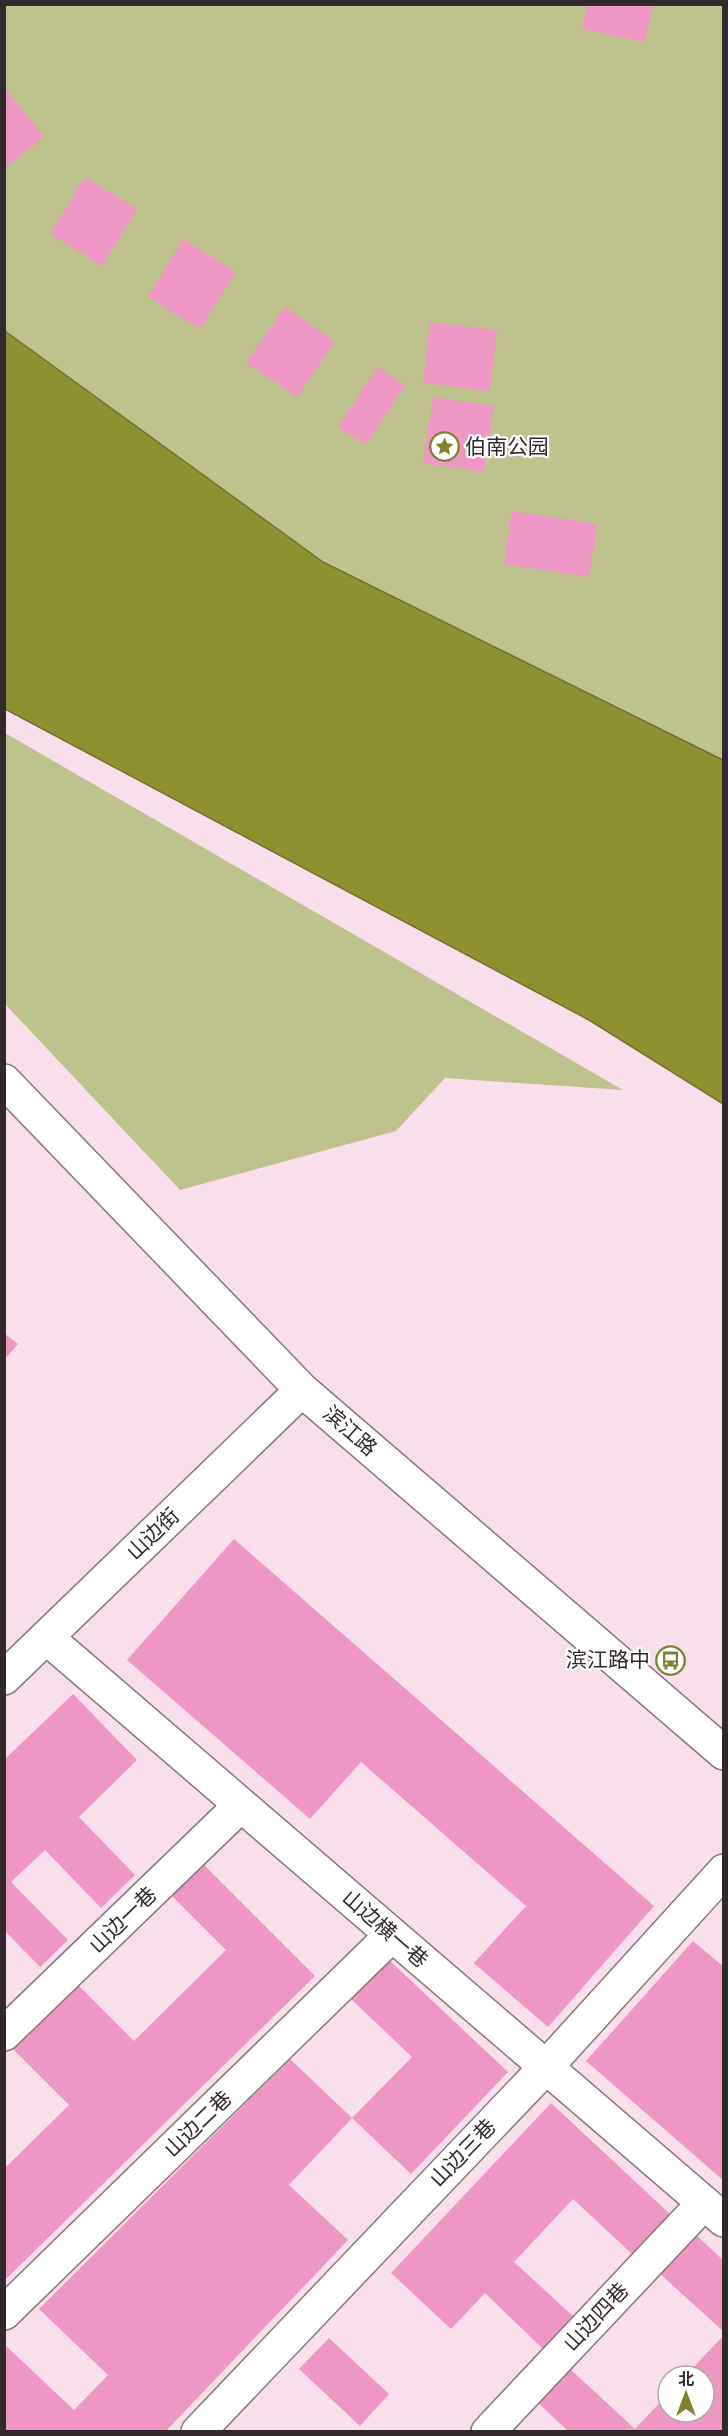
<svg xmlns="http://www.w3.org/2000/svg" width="728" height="2436" font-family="'Nunito Sans','Noto Sans SC',sans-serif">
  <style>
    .green { fill: #bec28c }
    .water { fill: #8e9130; stroke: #72722f; stroke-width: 1.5 }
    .building { fill: #ef97c4 }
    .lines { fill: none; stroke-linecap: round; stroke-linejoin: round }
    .minor-casing { stroke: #8b757f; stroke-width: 36 }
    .minor { stroke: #fff; stroke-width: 33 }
    .labels { text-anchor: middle; stroke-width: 4.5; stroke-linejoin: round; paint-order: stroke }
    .poi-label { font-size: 21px; fill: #32292d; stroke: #fff; text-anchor: start }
    .street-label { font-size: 21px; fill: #32292d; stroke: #fff }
  </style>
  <rect width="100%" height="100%" fill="#f8dfeb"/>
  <path class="green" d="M5,5H723V760L323,562L5,331Z
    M5,733L623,1090L445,1078L396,1131L180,1190L5,1004Z"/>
  <path class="water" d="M5,331L323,562L723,760V1104L589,1020L5,709Z"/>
  <path class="building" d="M587,4H653L645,42L582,29Z
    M6,89L44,137L4,169V90Z
    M85,177L137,209L102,266L50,234Z
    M183,239L236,272L200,329L148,297Z
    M285,307L335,341L297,397L246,363Z
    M430,322L497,330L490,391L423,383Z
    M377,367L405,385L366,445L338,427Z
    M433,397L494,406L484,472L423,463Z
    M512,511L597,524L589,577L504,564Z
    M4,1333L18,1344L4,1360Z
    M234,1539L654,1906L548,2027L474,1963L526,1906L361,1762L310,1819L127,1660Z
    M73,1694L137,1760L79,1817L135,1875L101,1908L45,1850L11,1882L68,1940L40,1967L4,1930V1760Z
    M201,1862L315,1976L4,2281V2164L7,2166L69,2105L12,2048L77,1984L134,2041L226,1950L169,1893Z
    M693,1941L724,1967V2181L586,2061Z
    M389,1960L508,2072L411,2174L352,2118L289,2185L348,2240L165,2432H4V2344L74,2410L108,2375L39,2309L290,2059L352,2118L412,2057L351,1999Z
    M551,2103L670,2214L632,2254L573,2199L514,2262L574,2317L543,2349L485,2293L451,2329L391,2273Z
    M695,2234L724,2261V2332L659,2273Z
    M724,2335V2432H569L537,2402L569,2368L635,2429L668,2394V2412H704V2376H685Z
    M329,2338L389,2394L360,2426L299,2369Z"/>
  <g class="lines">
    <defs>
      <path id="minor" d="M4,1081L302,1390L724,1753
        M47,1638L724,2220
        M4,1678L302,1390
        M4,2034L241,1805
        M4,2313L392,1935
        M198,2432L546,2067L724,1871
        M488,2432L704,2203"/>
    </defs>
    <use href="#minor" class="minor-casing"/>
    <use href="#minor" class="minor"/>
  </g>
  <defs>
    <symbol id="sight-ring" viewBox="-11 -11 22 22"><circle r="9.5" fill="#fff" stroke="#7f812b" stroke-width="1.5"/><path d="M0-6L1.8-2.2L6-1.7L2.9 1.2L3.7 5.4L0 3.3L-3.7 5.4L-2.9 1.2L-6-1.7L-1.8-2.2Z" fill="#7f812b"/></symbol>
    <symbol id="bus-ring" viewBox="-11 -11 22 22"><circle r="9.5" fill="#fff" stroke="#7f812b" stroke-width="1.5"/><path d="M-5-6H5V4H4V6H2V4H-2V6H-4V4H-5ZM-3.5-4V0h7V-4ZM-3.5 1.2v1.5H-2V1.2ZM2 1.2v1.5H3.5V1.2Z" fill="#7f812b"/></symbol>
  </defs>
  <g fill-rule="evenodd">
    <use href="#sight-ring" x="428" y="430" width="33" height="33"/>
    <use href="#bus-ring" x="654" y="1644" width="33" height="33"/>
  </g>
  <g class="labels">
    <g class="poi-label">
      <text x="465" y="454">伯南公园</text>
      <text x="650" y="1667" text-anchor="end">滨江路中</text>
    </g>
    <g class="street-label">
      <text transform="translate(350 1431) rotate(41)" y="7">滨江路</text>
      <text transform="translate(153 1534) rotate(-44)" y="7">山边街</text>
      <text transform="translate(123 1920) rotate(-44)" y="7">山边一巷</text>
      <text transform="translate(385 1929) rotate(41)" y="7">山边横一巷</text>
      <text transform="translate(198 2124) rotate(-44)" y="7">山边二巷</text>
      <text transform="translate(463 2153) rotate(-46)" y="7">山边三巷</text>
      <text transform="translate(596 2317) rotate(-47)" y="7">山边四巷</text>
    </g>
  </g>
  <rect width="728" height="2436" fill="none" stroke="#32292d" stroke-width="12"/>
  <g transform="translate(686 2394)"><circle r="28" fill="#ffffff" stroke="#ada9ab" stroke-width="1.5"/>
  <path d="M0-4.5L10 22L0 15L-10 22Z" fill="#7f812b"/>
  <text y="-9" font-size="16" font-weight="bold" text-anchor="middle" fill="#32292d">北</text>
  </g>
</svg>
